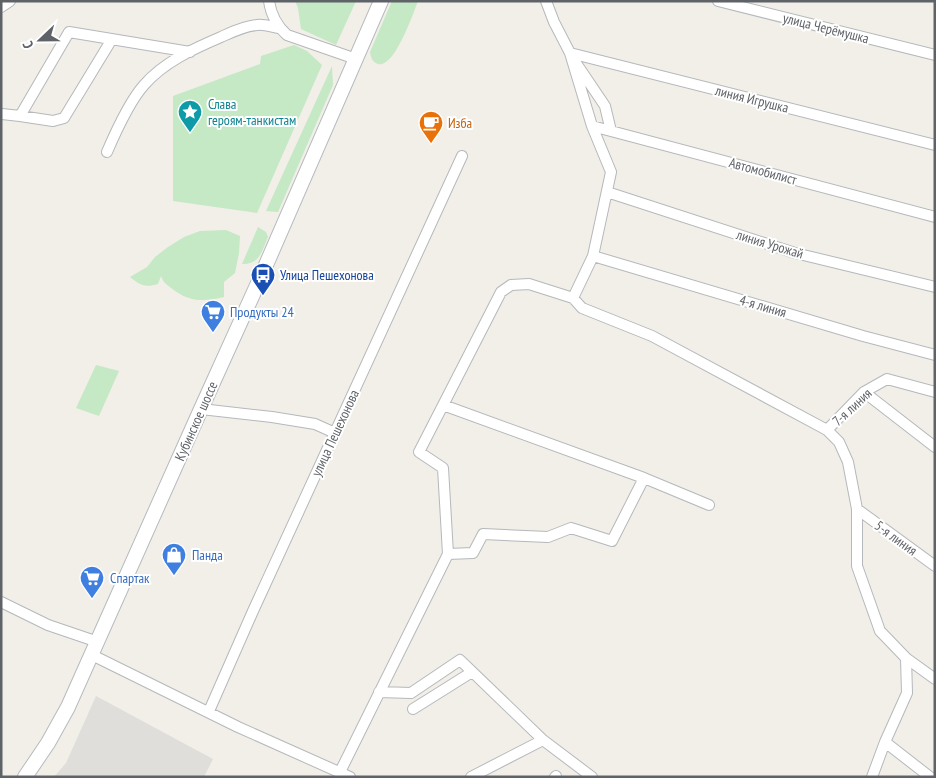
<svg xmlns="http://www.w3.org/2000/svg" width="936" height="778" font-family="'PT Sans Narrow',sans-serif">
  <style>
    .industrial { fill: #e0deda }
    .green { fill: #c5e8c5 }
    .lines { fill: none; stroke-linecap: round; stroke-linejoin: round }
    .minor-casing { stroke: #b5b8bc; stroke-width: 12 }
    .secondary-casing { stroke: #b6babf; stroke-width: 16 }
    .minor { stroke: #fff; stroke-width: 10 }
    .secondary { stroke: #fff; stroke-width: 14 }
    .labels { text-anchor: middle; stroke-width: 4; stroke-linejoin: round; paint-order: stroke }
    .street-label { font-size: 14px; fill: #5f6368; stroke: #fff }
    .culture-label { font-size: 14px; fill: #0d838f; stroke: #fff; text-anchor: start }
    .food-label { font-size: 14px; fill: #c56008; stroke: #fff; text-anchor: start }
    .transit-label { font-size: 14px; fill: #164399; stroke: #fff; text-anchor: start }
    .shop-label { font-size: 14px; fill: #366cbe; stroke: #fff; text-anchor: start }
  </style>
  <rect width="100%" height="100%" fill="#f1efe8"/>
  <path class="industrial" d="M96,696L213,759L204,777H54L66,763Z"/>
  <path class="green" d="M295,1H356L336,45L301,29L298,8Z
    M392,1H418C413,14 394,69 378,64C372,62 371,57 370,52Z
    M294,45L307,51L322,65L257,213L173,201V96L260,64L261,56Z
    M332,66L333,85L278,212L266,211Z
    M258,227L266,232L268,237C262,250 260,265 242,264Z
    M226,230L240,236L239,253L235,273L224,282V297C202,302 189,302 171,288C166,284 163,282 161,276L158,284C145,288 140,285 130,277L147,267L155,257L168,247L184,237L200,231Z
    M96,365L119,371L99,416L76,408Z"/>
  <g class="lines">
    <defs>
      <path id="minor" d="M269,1C271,15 276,25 287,35L356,59
        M546,1L554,22L570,53L592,126L611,172L593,256L573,298L582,308L652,336L827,430L839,442L848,462L857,509V566L880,631L906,658L907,693L885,742L872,777
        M718,1L935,55
        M1,7L10,1
        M570,53L935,145
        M576,63L605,106L611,131
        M2,114L20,116L69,32L190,52
        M20,116L53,121L64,118L112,39
        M592,126L935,217
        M107,152C116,131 129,102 144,85C164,62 193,49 221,37C232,32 244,26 257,25C264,24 272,27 279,28
        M607,192L795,253L935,287
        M593,256L863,336L935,355
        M864,392L935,447
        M443,405L644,478L709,505
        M201,409L272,417L315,424L335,433
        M827,430L864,392L887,379L935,392
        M857,509L935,566
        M448,554L473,553L483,534L548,537L571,528L612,541L644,478
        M1,602L48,625L98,642
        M92,655L238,727L350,777
        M906,658L935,679
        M379,692L411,693L460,660L543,740L592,777
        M413,709L472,672
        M209,711L253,611L462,156
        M885,742L930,777
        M340,772L448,554L443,468L419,452L501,292L511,285L529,284L573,298
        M471,777L543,740
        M555,777L556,776"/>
      <path id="secondary" d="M25,777L48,743L68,707L201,409L259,281L381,1"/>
    </defs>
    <use href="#minor" class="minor-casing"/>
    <use href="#secondary" class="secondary-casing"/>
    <use href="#minor" class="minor"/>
    <use href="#secondary" class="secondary"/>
  </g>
  <defs>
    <symbol id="sight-pin" viewBox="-11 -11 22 30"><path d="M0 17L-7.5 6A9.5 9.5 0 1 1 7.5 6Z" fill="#0f9aa8" stroke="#fff"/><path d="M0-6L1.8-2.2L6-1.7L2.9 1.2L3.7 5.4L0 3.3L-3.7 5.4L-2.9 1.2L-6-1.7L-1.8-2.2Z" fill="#fff"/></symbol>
    <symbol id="cafe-pin" viewBox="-11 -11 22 30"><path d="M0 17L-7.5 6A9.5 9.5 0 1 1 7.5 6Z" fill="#e8710a" stroke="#fff"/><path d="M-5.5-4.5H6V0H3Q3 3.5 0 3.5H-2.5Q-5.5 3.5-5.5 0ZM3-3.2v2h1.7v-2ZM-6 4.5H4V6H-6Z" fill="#fff"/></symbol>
    <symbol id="bus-pin" viewBox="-11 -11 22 30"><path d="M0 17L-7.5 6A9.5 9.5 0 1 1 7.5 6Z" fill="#1a4fb4" stroke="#fff"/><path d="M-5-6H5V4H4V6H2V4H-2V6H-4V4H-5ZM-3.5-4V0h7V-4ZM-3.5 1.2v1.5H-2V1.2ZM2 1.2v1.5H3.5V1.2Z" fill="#fff"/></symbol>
    <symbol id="supermarket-pin" viewBox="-11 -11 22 30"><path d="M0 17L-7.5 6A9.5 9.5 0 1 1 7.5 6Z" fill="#3f7fe0" stroke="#fff"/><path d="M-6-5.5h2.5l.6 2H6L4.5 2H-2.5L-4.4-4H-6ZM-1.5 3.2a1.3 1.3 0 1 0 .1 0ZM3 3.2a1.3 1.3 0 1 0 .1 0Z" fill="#fff"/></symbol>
    <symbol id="shop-pin" viewBox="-11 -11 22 30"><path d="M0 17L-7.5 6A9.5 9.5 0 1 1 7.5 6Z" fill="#3f7fe0" stroke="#fff"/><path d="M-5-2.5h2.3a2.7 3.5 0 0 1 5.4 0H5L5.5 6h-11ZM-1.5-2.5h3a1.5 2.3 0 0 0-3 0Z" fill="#fff"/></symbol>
  </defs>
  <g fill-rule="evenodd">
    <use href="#sight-pin" x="176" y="98" width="28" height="38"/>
    <use href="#cafe-pin" x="417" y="109" width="28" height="38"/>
    <use href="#bus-pin" x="249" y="261" width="28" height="38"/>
    <use href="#supermarket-pin" x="199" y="298" width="28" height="38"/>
    <use href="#shop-pin" x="160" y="541" width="28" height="38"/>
    <use href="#supermarket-pin" x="78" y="564" width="28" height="38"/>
  </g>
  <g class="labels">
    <g class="street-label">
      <text transform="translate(826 28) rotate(14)" y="5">улица Черёмушка</text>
      <text transform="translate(752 99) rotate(14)" y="5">линия Игрушка</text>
      <text transform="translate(763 171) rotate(15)" y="5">Автомобилист</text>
      <text transform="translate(770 244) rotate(17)" y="5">линия Урожай</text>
      <text transform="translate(763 306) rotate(16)" y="5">4-я линия</text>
      <text transform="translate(852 407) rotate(-43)" y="5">7-я линия</text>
      <text transform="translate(196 421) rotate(-66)" y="5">Кубинское шоссе</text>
      <text transform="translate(335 433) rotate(-65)" y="5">улица Пешехонова</text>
      <text transform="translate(896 538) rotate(36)" y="5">5-я линия</text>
    </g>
    <g class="culture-label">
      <text x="208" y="109">Слава<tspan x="208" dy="16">героям-танкистам</tspan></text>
    </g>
    <g class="food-label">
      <text x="448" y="128">Изба</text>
    </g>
    <g class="transit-label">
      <text x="280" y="280">Улица Пешехонова</text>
    </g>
    <g class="shop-label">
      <text x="230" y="317">Продукты 24</text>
      <text x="192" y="560">Панда</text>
      <text x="110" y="583">Спартак</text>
    </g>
  </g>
  <rect width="936" height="778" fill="none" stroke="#5f6368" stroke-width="5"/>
  <g transform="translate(40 40) rotate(248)" stroke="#ffffff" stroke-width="4" paint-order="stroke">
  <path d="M0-4L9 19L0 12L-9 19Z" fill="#5f6368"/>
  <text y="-8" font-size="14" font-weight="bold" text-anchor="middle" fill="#5f6368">С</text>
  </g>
</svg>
